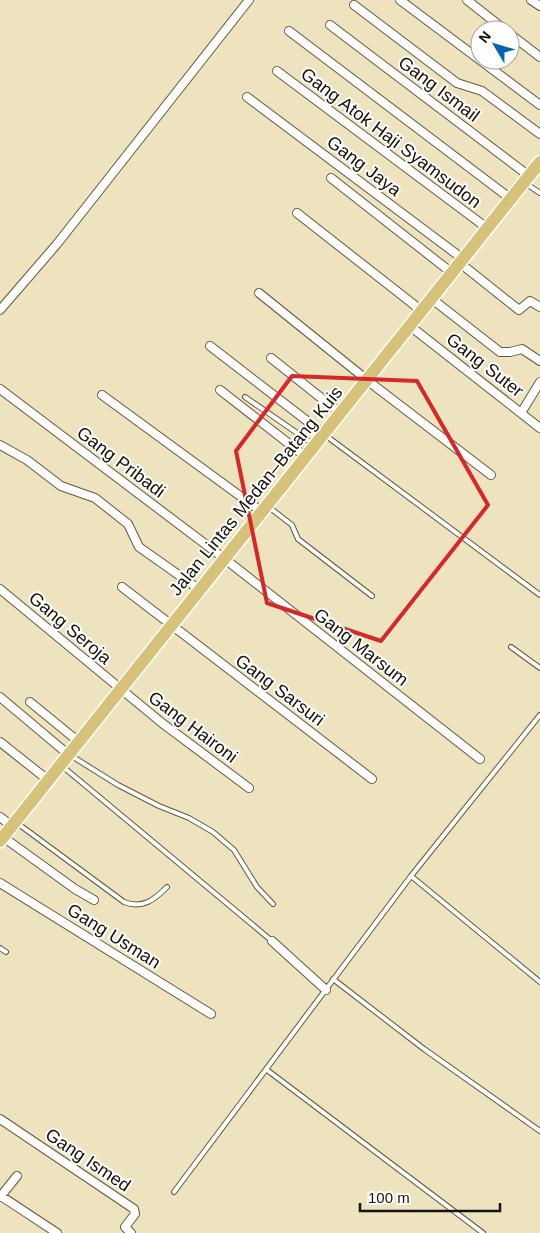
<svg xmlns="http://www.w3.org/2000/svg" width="540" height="1233" font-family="Arial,sans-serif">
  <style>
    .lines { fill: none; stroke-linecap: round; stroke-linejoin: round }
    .service-casing { stroke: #635939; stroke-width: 6 }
    .minor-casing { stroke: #635939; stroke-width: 10 }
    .trunk-casing { stroke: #fff; stroke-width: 15 }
    .service { stroke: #fff; stroke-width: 4 }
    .minor { stroke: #fff; stroke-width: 8 }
    .trunk { stroke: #d6c278; stroke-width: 12 }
    .marked { fill: none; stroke: #d62828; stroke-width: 4; stroke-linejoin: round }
    .labels { text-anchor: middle; stroke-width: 4; stroke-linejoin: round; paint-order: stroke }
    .street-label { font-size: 18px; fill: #151105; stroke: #fff }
  </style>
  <rect width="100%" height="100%" fill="#ede3be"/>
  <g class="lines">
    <defs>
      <path id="service" d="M525,183L540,193
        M245,397L313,444
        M325,435L540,595
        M270,508L292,525L298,539L372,596
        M511,647L540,668
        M70,755L118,785L159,806L189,818L213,832L234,850L257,887L273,904
        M62,766L272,941
        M17,823L124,902C143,909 154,900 167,887
        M411,876L540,982
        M0,948L6,952
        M333,979L424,1049L540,1131
        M267,1070L483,1233
        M174,1192L411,876L540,715"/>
      <path id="minor" d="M400,0L540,105
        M467,0L505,30
        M531,0L540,6
        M354,5L457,83L482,91L540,134
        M330,25L529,176
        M289,31L511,199
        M510,34L540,57
        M277,71L487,228
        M247,97L463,259
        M331,178L452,273
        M297,213L422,311
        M460,263L519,310L530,301L540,307
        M259,293L372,384L491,475
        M432,299L500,352H510L522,349L540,361
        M0,310L57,244L249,0
        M410,326L540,428
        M210,346L324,434
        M271,358L340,413
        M0,389L225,559L480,759
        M220,390L306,457
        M102,395L262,512
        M521,413L540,382
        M0,445L27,460L61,486L95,498L128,524L139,547L200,590
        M122,587L372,779
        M0,589L162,723L249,788
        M0,697L69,755
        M30,702L79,742
        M0,742L48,780
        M0,817L12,826
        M3,837L75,889L94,900
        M0,883L211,1014
        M272,941L326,990
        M0,1119L134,1209L135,1214L125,1227L131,1233
        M1,1196L57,1233
        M0,1197L17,1176"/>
      <path id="trunk" d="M0,841L540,162"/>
    </defs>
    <use href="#service" class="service-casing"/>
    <use href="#minor" class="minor-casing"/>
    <use href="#trunk" class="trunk-casing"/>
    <use href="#service" class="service"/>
    <use href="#minor" class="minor"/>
    <use href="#trunk" class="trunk"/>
  </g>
  <path class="marked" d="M292,376L417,381L488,505L381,641L267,603L236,451Z"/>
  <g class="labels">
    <g class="street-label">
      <text transform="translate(439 89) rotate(37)" y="6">Gang Ismail</text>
      <text transform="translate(391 138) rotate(37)" y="6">Gang Atok Haji Syamsudon</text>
      <text transform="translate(364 166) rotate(37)" y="6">Gang Jaya</text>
      <text transform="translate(485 365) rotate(38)" y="6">Gang Suter</text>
      <text transform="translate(121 462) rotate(37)" y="6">Gang Pribadi</text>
      <text transform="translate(256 491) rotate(-51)" y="6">Jalan Lintas Medan–Batang Kuis</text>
      <text transform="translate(70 628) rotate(40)" y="6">Gang Seroja</text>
      <text transform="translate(361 647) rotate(38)" y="6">Gang Marsum</text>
      <text transform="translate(280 690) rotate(37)" y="6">Gang Sarsuri</text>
      <text transform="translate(193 727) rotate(37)" y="6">Gang Haironi</text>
      <text transform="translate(114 936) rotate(32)" y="6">Gang Usman</text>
      <text transform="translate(88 1160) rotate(34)" y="6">Gang Ismed</text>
    </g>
  </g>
  <g transform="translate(495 45) rotate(308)"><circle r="24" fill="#ffffff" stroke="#a1a09b"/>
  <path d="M0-4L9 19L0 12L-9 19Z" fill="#0463b0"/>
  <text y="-8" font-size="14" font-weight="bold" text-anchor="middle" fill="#151105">N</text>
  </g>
  <path d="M360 1203v8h140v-8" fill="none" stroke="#151105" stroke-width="2.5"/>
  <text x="368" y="1203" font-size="15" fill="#151105" stroke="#ffffff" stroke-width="4" paint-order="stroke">100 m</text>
</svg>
